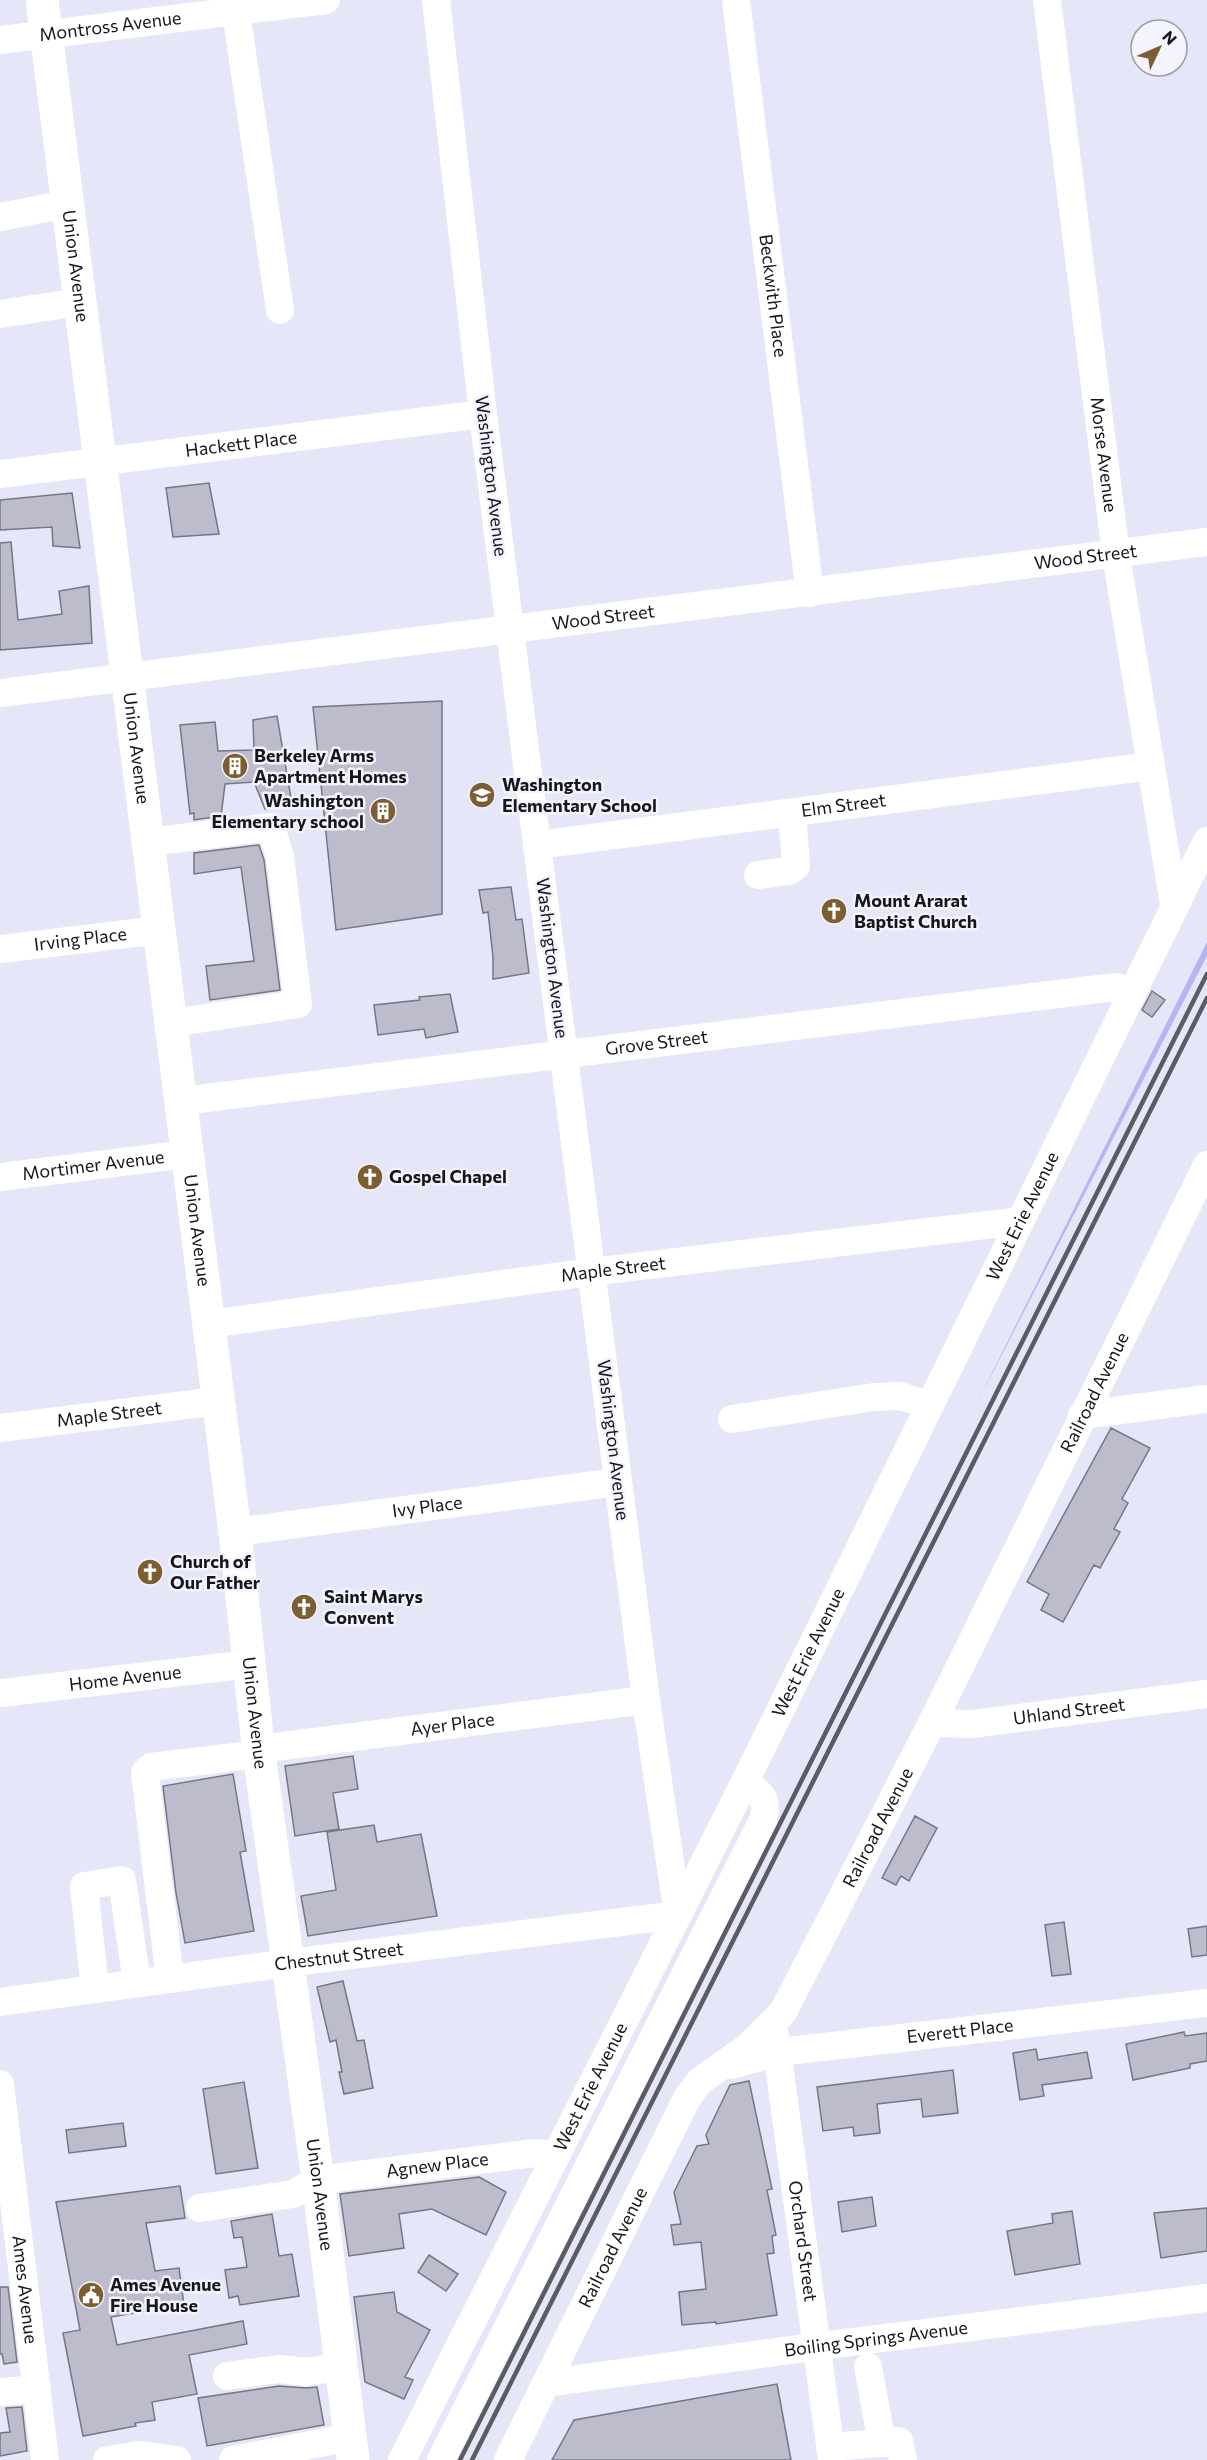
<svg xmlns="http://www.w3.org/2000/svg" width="1207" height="2460" font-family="Commissioner,sans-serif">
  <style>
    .green { fill: #b5b5f6 }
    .building { fill: #bcbccc; stroke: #767785; stroke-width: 1.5 }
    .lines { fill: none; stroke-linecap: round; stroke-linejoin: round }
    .minor { stroke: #fff; stroke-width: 28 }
    .major { stroke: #fff; stroke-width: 33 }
    .rail { stroke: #5a5b64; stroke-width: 4.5 }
    .labels { text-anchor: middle; stroke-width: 5; stroke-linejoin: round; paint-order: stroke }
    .street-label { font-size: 18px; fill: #16161c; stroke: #f4f4fe }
    .poi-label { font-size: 18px; font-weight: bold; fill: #16161c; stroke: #f4f4fe; text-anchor: start }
  </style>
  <rect width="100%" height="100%" fill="#e5e6f7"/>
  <path class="green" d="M1207,942V956L974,1409Z"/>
  <path class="building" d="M209,483L219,534L173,537L166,488Z
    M72,493L80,548L53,546L52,527L0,530V500Z
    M11,542L18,620L62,614L59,591L89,586L92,643L0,650V543Z
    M442,701V914L336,930L313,707Z
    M277,716L292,804L265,809L254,782L225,784L221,816L194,820V813L190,814L180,725L215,722L218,751L254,750L253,720Z
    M259,845L264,860L280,990L210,1000L206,966L254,961L241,867L194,874V853Z
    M511,887L516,920L522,919L529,973L493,979V957L488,912L483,913L479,890Z
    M1152,991L1165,1000L1152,1017L1142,1010Z
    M450,994L458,1032L426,1038L424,1029L378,1035L374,1005L420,1000L419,997Z
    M1111,1428L1150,1448L1122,1499L1128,1503L1114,1529L1120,1532L1100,1568L1094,1565L1063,1622L1041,1610L1049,1594L1027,1582Z
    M353,1756L358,1789L333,1793L339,1829L295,1836L285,1766Z
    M233,1774L246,1851L240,1852L254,1931L185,1943L176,1893L163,1786Z
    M915,1816L937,1828L909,1881L901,1876L896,1885L882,1878Z
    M374,1825L377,1842L421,1834L437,1916L308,1936L301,1896L336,1890L327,1832Z
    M1064,1922L1071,1974L1052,1976L1045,1925Z
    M1207,1926V1955L1192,1957L1188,1929Z
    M343,1981L357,2041L364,2040L373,2088L344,2094L339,2072H342L336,2040L330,2042L317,1987Z
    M1184,2032L1185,2036L1207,2033V2061L1190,2064V2068L1133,2080L1126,2044Z
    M1036,2049L1038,2060L1087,2052L1092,2078L1042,2085L1044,2096L1020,2100L1013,2053Z
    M953,2070L958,2113L923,2117L921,2099L877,2104L880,2133L854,2136L853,2127L823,2131L817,2087Z
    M749,2081L772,2189L767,2190L776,2235L772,2236L774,2253L767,2254L777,2315L716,2324V2322L682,2325L679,2292L706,2289L701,2242L674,2245L671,2225L681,2224L674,2192L697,2146L709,2144L706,2135L730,2085Z
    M244,2082L258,2168L216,2174L203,2089Z
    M123,2123L126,2146L69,2153L66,2130Z
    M479,2177L506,2192L486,2235L432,2209L399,2214L404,2248L349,2256L340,2194Z
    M180,2186L185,2218L146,2223L155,2271L179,2268L184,2305L111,2317L117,2345L243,2321L247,2344L189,2355L197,2394L152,2402L155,2420L135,2423L136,2426L83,2436L63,2333L80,2330L56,2202Z
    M872,2197L876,2226L842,2232L838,2202Z
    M1207,2208V2251L1161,2258L1154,2213Z
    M1072,2211L1080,2264L1015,2275L1007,2231L1053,2223L1052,2214Z
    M272,2214L279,2256L292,2254L299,2296L240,2305L238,2296L229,2298L225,2270L247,2267L242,2237L234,2238L231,2221Z
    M429,2255L458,2274L446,2291L418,2272Z
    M0,2287H8L17,2362L4,2364L2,2354H0Z
    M394,2292L397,2312L430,2330L405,2377L413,2380L404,2399L365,2382L354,2297Z
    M777,2384L791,2460H552L574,2420Z
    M279,2386L306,2388L317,2387L324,2425L207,2446L198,2398Z
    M22,2407L27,2451L0,2456V2433L10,2432L6,2408Z"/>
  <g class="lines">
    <g class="minor">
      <path id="s1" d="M736,0L810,593"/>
      <path id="s2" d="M1047,0L1116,555L1174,905"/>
      <path d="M236,12L280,310"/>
      <path id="s3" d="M0,40L326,0"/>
      <path d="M0,217L67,204"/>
      <path d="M0,314L81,302"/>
      <path id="s4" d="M0,474L483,414"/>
      <path id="s5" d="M0,693L1207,542"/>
      <path d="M148,842L271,827L280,857L298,1004L171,1023"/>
      <path id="s6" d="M537,845L1151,766"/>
      <path d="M758,875L789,871L796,866L792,812"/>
      <path id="s7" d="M0,949L160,930"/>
      <path id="s8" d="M182,1101L1115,987L1133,990"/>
      <path id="s9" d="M0,1177L187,1154"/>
      <path id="s10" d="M209,1324L591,1272L1020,1221"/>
      <path d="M1082,1415L1207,1399"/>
      <path d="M732,1419L874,1397L900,1396L929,1405"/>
      <path id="s11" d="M0,1428L218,1401"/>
      <path id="s12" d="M235,1532L618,1482"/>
      <path id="s13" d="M0,1693L250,1664"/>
      <path id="s14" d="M932,1723L972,1724L1207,1694"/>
      <path id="s15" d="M259,1749L646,1700"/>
      <path d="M170,1979L145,1773L151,1767L259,1754"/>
      <path d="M95,1989L84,1886L122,1880L137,1983"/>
      <path id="s16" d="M0,2002L288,1963L678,1915L646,1700L537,845L483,414L436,0"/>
      <path id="s17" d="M775,2035L832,2460"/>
      <path id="s18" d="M731,2065L779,2052L1207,2003"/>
      <path id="s19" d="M0,2084L45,2460"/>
      <path id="s20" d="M200,2208L293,2194L318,2180L535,2153L557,2155"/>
      <path d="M227,2376L279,2369L307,2372L342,2366"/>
      <path id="s21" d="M546,2383L835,2344L1207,2298"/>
      <path d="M0,2392L37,2389"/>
      <path d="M882,2443L899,2441L903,2460"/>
      <path d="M830,2447L882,2443L868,2367"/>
      <path d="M107,2460L140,2455L177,2460"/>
      <path d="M233,2460L351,2437"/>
      <path id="s22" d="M402,2460L745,1782L1207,841"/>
      <path d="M441,2460L763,1820C768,1798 763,1795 745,1782"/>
      <path id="s23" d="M508,2460L687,2098L700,2081L748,2047L783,2012L932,1723L1207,1165"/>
    </g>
    <path class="major" id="s24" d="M42,0L235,1532L259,1754L318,2180L353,2460"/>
    <path class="rail" d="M460,2460L1207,974
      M472,2460L1207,998"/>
  </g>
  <defs>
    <symbol id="building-disc" viewBox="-11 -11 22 22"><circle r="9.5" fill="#7c5e32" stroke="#f4f4fe"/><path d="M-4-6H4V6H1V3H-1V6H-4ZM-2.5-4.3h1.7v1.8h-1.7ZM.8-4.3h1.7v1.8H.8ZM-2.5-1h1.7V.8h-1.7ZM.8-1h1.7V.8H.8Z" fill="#fff"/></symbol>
    <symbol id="school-disc" viewBox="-11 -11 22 22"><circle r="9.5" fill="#7c5e32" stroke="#f4f4fe"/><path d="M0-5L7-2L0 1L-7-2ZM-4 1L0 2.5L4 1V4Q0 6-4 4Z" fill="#fff"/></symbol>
    <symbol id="church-disc" viewBox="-11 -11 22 22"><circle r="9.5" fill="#7c5e32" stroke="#f4f4fe"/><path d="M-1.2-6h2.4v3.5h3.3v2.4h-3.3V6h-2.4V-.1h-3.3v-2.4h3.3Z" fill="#fff"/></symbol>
    <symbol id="civic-disc" viewBox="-11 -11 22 22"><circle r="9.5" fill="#7c5e32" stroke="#f4f4fe"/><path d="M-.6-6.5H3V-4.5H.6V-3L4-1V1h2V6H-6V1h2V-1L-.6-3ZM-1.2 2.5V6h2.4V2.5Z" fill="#fff"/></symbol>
  </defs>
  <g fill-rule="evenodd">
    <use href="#building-disc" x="220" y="751" width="30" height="30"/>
    <use href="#school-disc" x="467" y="780" width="30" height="30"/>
    <use href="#building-disc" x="368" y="796" width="30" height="30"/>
    <use href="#church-disc" x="819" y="896" width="30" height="30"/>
    <use href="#church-disc" x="355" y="1162" width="30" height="30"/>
    <use href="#church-disc" x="135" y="1557" width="30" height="30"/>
    <use href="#church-disc" x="289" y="1592" width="30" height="30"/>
    <use href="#civic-disc" x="76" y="2280" width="30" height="30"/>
  </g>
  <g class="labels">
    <g class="street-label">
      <text dy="6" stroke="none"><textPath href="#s3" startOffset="111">Montross Avenue</textPath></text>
      <text dy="6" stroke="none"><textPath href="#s24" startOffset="268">Union Avenue</textPath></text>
      <text dy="6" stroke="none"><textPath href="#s1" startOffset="298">Beckwith Place</textPath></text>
      <text dy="6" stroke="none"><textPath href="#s4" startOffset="243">Hackett Place</textPath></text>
      <text dy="6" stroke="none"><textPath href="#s2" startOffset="458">Morse Avenue</textPath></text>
      <text transform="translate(491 476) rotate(83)" y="6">Washington Avenue</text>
      <text dy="6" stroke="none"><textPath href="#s5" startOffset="1094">Wood Street</textPath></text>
      <text dy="6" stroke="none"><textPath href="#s5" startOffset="608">Wood Street</textPath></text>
      <text dy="6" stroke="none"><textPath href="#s24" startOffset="754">Union Avenue</textPath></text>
      <text dy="6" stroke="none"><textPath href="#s6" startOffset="309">Elm Street</textPath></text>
      <text dy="6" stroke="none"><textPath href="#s7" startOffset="81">Irving Place</textPath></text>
      <text transform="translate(552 958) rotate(83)" y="6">Washington Avenue</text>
      <text dy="6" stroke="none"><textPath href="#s8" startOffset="478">Grove Street</textPath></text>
      <text dy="6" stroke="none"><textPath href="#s9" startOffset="94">Mortimer Avenue</textPath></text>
      <text dy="6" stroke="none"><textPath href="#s22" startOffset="1390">West Erie Avenue</textPath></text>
      <text dy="6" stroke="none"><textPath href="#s24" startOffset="1240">Union Avenue</textPath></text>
      <text dy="6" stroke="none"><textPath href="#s10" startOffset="408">Maple Street</textPath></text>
      <text dy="6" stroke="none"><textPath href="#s23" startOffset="1227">Railroad Avenue</textPath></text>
      <text dy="6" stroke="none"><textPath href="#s11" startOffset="110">Maple Street</textPath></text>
      <text transform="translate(613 1440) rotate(83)" y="6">Washington Avenue</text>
      <text dy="6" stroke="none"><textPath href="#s12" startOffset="194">Ivy Place</textPath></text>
      <text dy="6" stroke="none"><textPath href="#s22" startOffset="904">West Erie Avenue</textPath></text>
      <text dy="6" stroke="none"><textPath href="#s13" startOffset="126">Home Avenue</textPath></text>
      <text dy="6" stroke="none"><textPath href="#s14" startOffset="138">Uhland Street</textPath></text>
      <text dy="6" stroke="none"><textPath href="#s24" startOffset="1726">Union Avenue</textPath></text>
      <text dy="6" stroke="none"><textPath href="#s15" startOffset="195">Ayer Place</textPath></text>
      <text dy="6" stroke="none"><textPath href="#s23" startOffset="741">Railroad Avenue</textPath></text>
      <text dy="6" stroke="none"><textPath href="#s16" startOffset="342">Chestnut Street</textPath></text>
      <text dy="6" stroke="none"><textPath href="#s18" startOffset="232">Everett Place</textPath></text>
      <text dy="6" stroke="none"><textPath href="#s22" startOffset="418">West Erie Avenue</textPath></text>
      <text dy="6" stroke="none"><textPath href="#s20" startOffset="243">Agnew Place</textPath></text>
      <text dy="6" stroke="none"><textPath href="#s24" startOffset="2212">Union Avenue</textPath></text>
      <text dy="6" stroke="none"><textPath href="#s17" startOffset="208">Orchard Street</textPath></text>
      <text dy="6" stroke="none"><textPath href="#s23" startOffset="237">Railroad Avenue</textPath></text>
      <text dy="6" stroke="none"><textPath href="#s19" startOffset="207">Ames Avenue</textPath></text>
      <text dy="6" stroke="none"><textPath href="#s21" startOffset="333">Boiling Springs Avenue</textPath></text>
    </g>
    <g class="poi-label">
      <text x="254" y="762">Berkeley Arms<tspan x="254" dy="21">Apartment Homes</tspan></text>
      <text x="502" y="791">Washington<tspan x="502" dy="21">Elementary School</tspan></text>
      <text x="364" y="807" text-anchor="end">Washington<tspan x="364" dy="21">Elementary school</tspan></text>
      <text x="854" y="907">Mount Ararat<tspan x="854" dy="21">Baptist Church</tspan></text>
      <text x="389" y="1183">Gospel Chapel</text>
      <text x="170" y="1568">Church of<tspan x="170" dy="21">Our Father</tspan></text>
      <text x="324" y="1603">Saint Marys<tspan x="324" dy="21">Convent</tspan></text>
      <text x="110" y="2291">Ames Avenue<tspan x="110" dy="21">Fire House</tspan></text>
    </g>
  </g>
  <g transform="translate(1159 48) rotate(46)"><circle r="28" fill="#f4f4fe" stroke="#9b9ba4" stroke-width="1.5"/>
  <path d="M0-4.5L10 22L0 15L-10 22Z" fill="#7c5e32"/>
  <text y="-9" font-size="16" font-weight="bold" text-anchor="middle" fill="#16161c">N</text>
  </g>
</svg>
